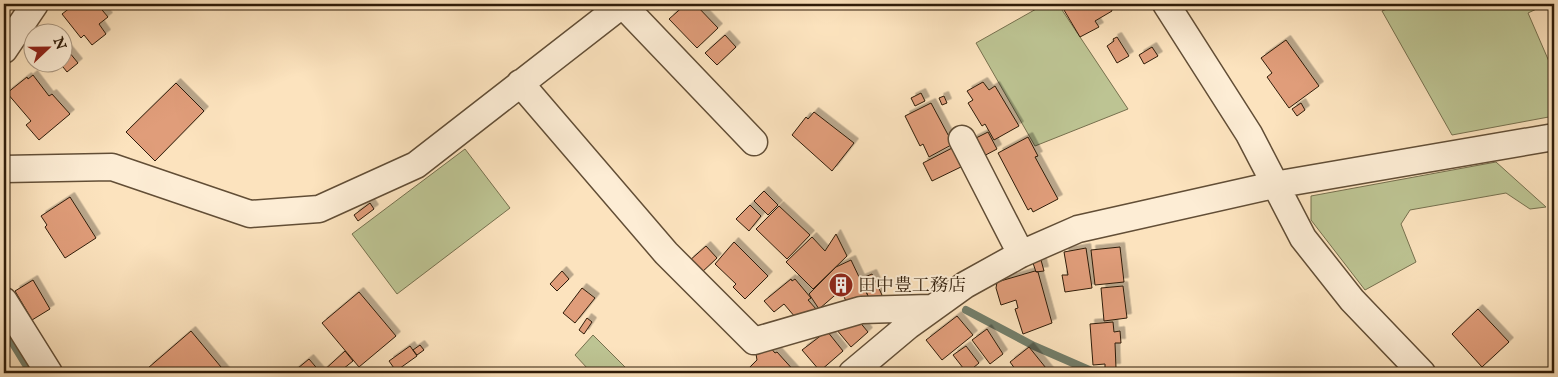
<svg xmlns="http://www.w3.org/2000/svg" width="1558" height="377" font-family="'IM FELL English','Noto Serif JP',serif">
  <style>
    .green { fill: #bdc493; stroke: #76704e }
    .lines { fill: none; stroke-linecap: round; stroke-linejoin: round }
    .stream { stroke: #737e6a; stroke-width: 8 }
    .building { fill: #e09d7a; stroke: #2f1c09; filter: url(#shadow) }
    .minor-casing { stroke: #624e36; stroke-width: 29 }
    .minor { stroke: #fdedd5; stroke-width: 26 }
    .labels { text-anchor: middle; stroke-width: 4; stroke-linejoin: round; paint-order: stroke }
    .poi-label { font-size: 18px; fill: #2f1c09; stroke: #fdedd5; text-anchor: start }
  </style>
  <defs>
    <filter id="shadow"><feDropShadow dx="4.5" dy="-4.5" stdDeviation="0" flood-color="#0004"/></filter>
  </defs>
  <rect width="100%" height="100%" fill="#fce3be"/>
  <filter id="stains"><feTurbulence type="fractalNoise" baseFrequency=".004" numOctaves="4"/><feColorMatrix values="0 0 0 0 .2 0 0 0 0 .09 0 0 0 0 .02 0 0 0 .5 -.17"/></filter>
  <radialGradient id="worn" r=".72"><stop offset=".6" stop-color="#630" stop-opacity="0"/><stop offset="1" stop-color="#630" stop-opacity=".3"/></radialGradient>
  <path class="green" d="M1045,4H1058L1128,109L1035,146L976,43Z
    M1399,4H1547L1528,13L1554,73V116L1452,135L1382,11Z
    M465,149L510,208L397,294L352,234Z
    M1496,162L1546,207L1530,209L1506,193L1410,210L1401,224L1416,262L1365,290L1311,220V196Z
    M593,335L631,373H584L588,369L575,355Z"/>
  <g class="lines">
    <path class="stream" d="M966,310L1034,346L1096,373
      M4,329L31,373"/>
  </g>
  <path class="building" d="M75,4H83L87,8L92,4H97L108,17L99,24L106,34L92,45L84,35L81,38L62,14Z
    M686,4H695L718,28L697,48L669,19Z
    M1063,4H1118L1111,8L1112,11L1095,21L1099,27L1080,37L1061,5Z
    M725,35L736,47L717,65L705,53Z
    M1117,37L1129,56L1117,63L1107,46L1114,41L1113,39Z
    M1286,40L1319,86L1289,108L1267,77L1272,73L1261,58Z
    M65,47L78,63L67,72L59,62H62V49Z
    M1152,47L1158,56L1144,64L1139,55Z
    M33,75L49,96L52,94L70,114L39,140L26,125L31,121L7,93L27,77L28,79Z
    M983,82L989,90L995,86L1019,126L994,140L985,124L982,126L968,103L973,100L967,91Z
    M176,83L204,111L155,161L126,132Z
    M921,93L925,101L915,106L911,98Z
    M944,96L947,103L942,105L939,98Z
    M931,103L953,144L929,157L923,144L920,146L905,116Z
    M1301,103L1305,110L1297,116L1292,109Z
    M814,112L854,143L832,171L792,135L806,117L808,119Z
    M988,132L997,149L980,158L972,140Z
    M1028,137L1038,156L1035,157L1058,199L1033,212L1031,208L1028,210L998,153Z
    M956,146L965,165L932,181L923,163Z
    M764,191L778,205L768,215L754,201Z
    M70,197L96,238L65,258L45,227L47,225L41,216Z
    M370,203L374,209L358,221L354,215Z
    M750,205L761,216L749,231L736,219Z
    M779,206L810,235L787,259L756,229Z
    M836,234L847,256L813,289L786,262L812,237L825,251Z
    M734,242L768,276L745,299L733,287L736,284L715,264Z
    M706,246L717,258L700,274L689,261Z
    M1120,247L1124,282L1095,285L1091,250Z
    M1086,248L1092,288L1065,292L1062,275H1068L1064,252Z
    M851,260L869,298L849,308L841,290L819,309L809,294L836,267Z
    M1041,260L1044,271L1036,272L1033,263Z
    M562,271L569,279L557,291L550,284Z
    M1035,271L1038,272L1052,323L1023,334L1015,309L1018,308L1016,300L1001,305L996,288L997,282Z
    M872,274L882,295L870,300L860,279Z
    M791,279L792,281L795,279L811,298L808,300L817,310L801,324L784,304L774,312L764,301Z
    M33,280L50,309L32,320L15,291Z
    M1123,286L1127,318L1104,321L1101,288Z
    M582,288L595,298L575,323L563,313Z
    M359,292L396,336L359,367L322,323Z
    M1478,309L1509,342L1482,367L1452,334Z
    M957,316L973,335L942,360L926,340Z
    M587,318L592,322L584,334L579,330Z
    M858,320L868,332L851,347L836,329Z
    M1113,322L1114,332L1120,331L1121,343H1115L1116,368H1105V364L1093,365L1090,324Z
    M987,329L1003,354L990,364L972,340Z
    M191,331L226,373H152L148,368Z
    M827,331L843,351L820,371L802,350Z
    M420,345L424,350L417,355L413,350Z
    M410,346L417,356L396,371L389,361Z
    M769,346L775,353L777,352L796,373H744L757,360L756,354Z
    M966,346L979,363L967,373L953,355Z
    M1029,347L1050,373H1018L1010,362Z
    M345,351L353,361L338,373H321Z
    M309,359L321,373H292Z"/>
  <g class="lines">
    <defs>
      <path id="minor" d="M622,4L754,142
        M1166,4L1249,134L1303,238L1352,300L1422,373
        M4,50L35,4
        M520,83L666,253L754,341L861,310L930,308
        M962,139L1021,254
        M4,169L112,167L250,214L319,209L416,165L623,4
        M4,301L49,373
        M852,373L908,326L965,285L1021,254L1078,229L1274,185L1554,137"/>
    </defs>
    <use href="#minor" class="minor-casing"/>
    <use href="#minor" class="minor"/>
  </g>
  <defs>
    <symbol id="building-disc" viewBox="-11 -11 22 22"><circle r="9.5" fill="#8f2418" stroke="#fdedd5"/><path d="M-4-6H4V6H1V3H-1V6H-4ZM-2.5-4.3h1.7v1.8h-1.7ZM.8-4.3h1.7v1.8H.8ZM-2.5-1h1.7V.8h-1.7ZM.8-1h1.7V.8H.8Z" fill="#fff"/></symbol>
  </defs>
  <g fill-rule="evenodd">
    <use href="#building-disc" x="827" y="271" width="28" height="28"/>
  </g>
  <g class="labels">
    <g class="poi-label">
      <text x="858" y="291">田中豊工務店</text>
    </g>
  </g>
  <rect width="1558" height="377" fill="none" stroke="#fce3be" stroke-width="20"/>
  <rect x="5" y="5" width="1548" height="367" fill="none" stroke="#2f1c09" stroke-width="2.5"/>
  <rect x="10" y="10" width="1538" height="357" fill="none" stroke="#2f1c09"/>
  <g transform="translate(48 48) rotate(68)"><circle r="24" fill="#fdedd5" stroke="#ab9983"/>
  <path d="M0-4L9 19L0 12L-9 19Z" fill="#8f2418"/>
  <text y="-8" font-size="14" font-weight="bold" text-anchor="middle" fill="#2f1c09">N</text>
  </g>
  <rect width="100%" height="100%" filter="url(#stains)"/>
  <rect width="100%" height="100%" fill="url(#worn)"/>
</svg>
